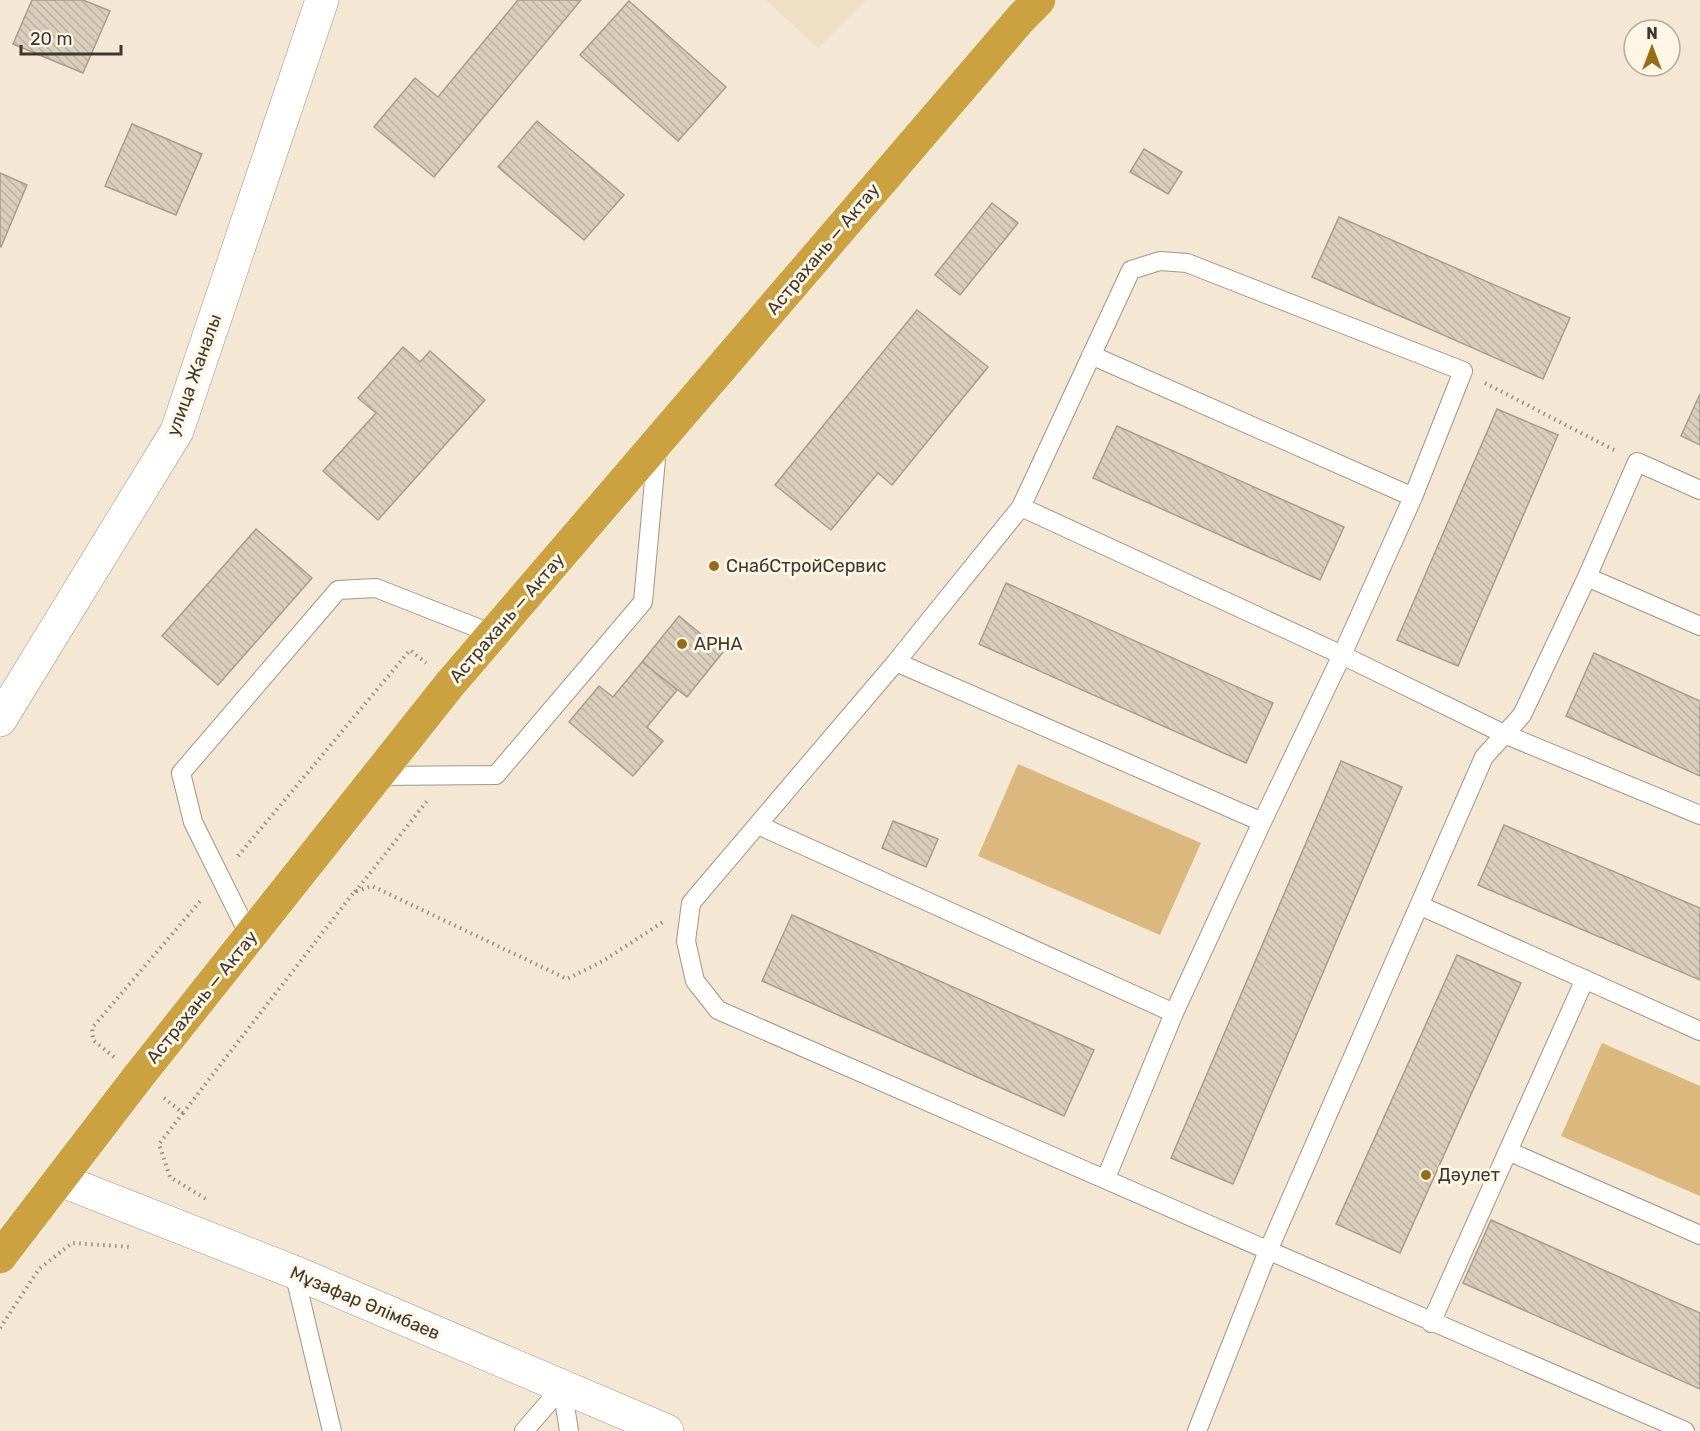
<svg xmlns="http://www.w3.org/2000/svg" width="1700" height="1431" font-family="Rubik,sans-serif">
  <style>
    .built { fill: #efdfc5 }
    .grass { fill: #dbb97e }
    .building { fill: url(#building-back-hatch); stroke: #a89d8c; stroke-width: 1.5 }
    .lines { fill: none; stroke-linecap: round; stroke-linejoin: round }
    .service-casing { stroke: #a19685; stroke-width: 20 }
    .tertiary-casing { stroke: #a19685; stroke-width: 34 }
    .trunk-casing { stroke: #fff; stroke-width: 34 }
    .path { stroke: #968e81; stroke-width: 4; stroke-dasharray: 1.5 4.5; stroke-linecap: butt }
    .service { stroke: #fff; stroke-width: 18 }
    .tertiary { stroke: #fff; stroke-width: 33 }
    .trunk { stroke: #cca240; stroke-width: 33 }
    .poi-dot { fill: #956d17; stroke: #fff6e6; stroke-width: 2 }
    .labels { text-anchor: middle; stroke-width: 6; stroke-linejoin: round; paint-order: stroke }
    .street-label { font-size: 18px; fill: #3c3830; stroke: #fff6e6 }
    .poi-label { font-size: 18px; fill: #3c3830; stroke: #fff6e6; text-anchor: start }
  </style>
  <defs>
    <pattern id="building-back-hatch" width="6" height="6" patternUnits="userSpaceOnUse" patternTransform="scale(1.5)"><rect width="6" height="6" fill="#d9cebb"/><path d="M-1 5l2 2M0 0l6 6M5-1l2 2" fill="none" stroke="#bbb2a1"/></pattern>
  </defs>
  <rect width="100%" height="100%" fill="#f4e8d5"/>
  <path class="built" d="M766,0H866L818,48Z"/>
  <path class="grass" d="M1018,764L1201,843L1160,935L978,856Z
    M1602,1043L1700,1086V1196L1561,1136Z"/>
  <path class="building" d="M32,0H83L110,11L83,73L13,44Z
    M518,0H581L434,177L374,127L415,78L438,97Z
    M629,1L726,87L678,141L580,55Z
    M537,121L624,195L584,240L498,167Z
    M132,124L202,154L176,215L105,186Z
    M1144,149L1182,172L1168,194L1130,172Z
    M0,173L27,185L1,247L0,246Z
    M992,203L1018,223L960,295L935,275Z
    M1339,217L1570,318L1543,379L1312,277Z
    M917,310L988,367L892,485L878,473L831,530L775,485Z
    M403,347L420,362L430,351L485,400L378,520L323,471L376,413L358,398Z
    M1700,394V445L1681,436Z
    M1497,409L1558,435L1458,666L1397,640Z
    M1117,426L1344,527L1320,580L1093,478Z
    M256,529L312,578L218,685L162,636Z
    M1006,583L1273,703L1246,763L979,644Z
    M679,616L723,652L687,697L642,662Z
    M1594,653L1700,701V776L1566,716Z
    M642,662L677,690L647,727L663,741L633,776L569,722L599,686L613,697Z
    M1341,761L1402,787L1233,1184L1171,1158Z
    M893,821L938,839L926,867L882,848Z
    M1504,825L1700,908V980L1478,885Z
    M792,915L1094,1050L1064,1116L762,981Z
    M1457,955L1521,983L1400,1253L1336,1224Z
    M1491,1220L1700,1313V1389L1463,1283Z"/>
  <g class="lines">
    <defs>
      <path id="service" d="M1091,355L1413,497
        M1021,507L1131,270L1160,261L1187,263L1463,371L1413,497L1342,655L1262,822L1174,1013L1106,1178
        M1587,577L1700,626
        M896,662L1262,822
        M378,776L496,775L643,602L657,448
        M758,825L1174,1013
        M1421,906L1700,1031
        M250,937L193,822L181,773L338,590L376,588L493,634
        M1508,1151L1700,1235
        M294,1272L332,1431
        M1431,1323L1585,979
        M562,1387L569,1431
        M524,1431L562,1387
        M1197,1431L1268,1251L1484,757L1522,715L1587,577L1637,462L1700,490
        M1685,1431C1362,1293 1040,1150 718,1010L695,981L686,941L691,903L896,662L1021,507L1342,655L1504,734L1700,815"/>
      <path id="tertiary" d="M0,720L177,431L322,0
        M60,1180L294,1272L667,1431"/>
      <path id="trunk" d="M0,1257L138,1077L450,684L1022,17L1039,0"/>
    </defs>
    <use href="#service" class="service-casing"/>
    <use href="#tertiary" class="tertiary-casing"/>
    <use href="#trunk" class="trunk-casing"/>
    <path class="path" d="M1485,383L1614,450
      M238,856L410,650L426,663
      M355,892L427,801
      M114,1057L93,1040L92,1028L202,899
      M164,1098L183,1113L354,892L372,886L567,979L603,961L663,922
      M183,1113L159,1144L170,1177L206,1199
      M0,1328L39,1269L72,1243L132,1247"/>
    <use href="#service" class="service"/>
    <use href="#tertiary" class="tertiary"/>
    <use href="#trunk" class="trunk"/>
  </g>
  <g class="poi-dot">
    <circle cx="714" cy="566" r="6"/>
    <circle cx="682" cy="644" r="6"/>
    <circle cx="1426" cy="1175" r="6"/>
  </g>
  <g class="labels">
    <g class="street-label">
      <text transform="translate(823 249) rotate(-50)" y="6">Астрахань — Актау</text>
      <text transform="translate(194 375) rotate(-70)" y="6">улица Жаналы</text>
      <text transform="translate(507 618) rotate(-49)" y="6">Астрахань — Актау</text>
      <text transform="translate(202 997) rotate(-51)" y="6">Астрахань — Актау</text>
      <text transform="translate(365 1303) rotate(23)" y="6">Мұзафар Әлімбаев</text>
    </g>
    <g class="poi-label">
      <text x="726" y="572">СнабСтройСервис</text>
      <text x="694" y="650">АРНА</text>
      <text x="1438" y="1181">Дәулет</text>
    </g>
  </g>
  <g transform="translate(1652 48)"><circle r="28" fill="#fff6e6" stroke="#b1aa9d" stroke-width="1.5"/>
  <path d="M0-4.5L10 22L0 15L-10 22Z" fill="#956d17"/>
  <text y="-9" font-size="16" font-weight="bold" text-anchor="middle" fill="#3c3830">N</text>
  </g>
  <path d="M21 45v9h100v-9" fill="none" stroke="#3c3830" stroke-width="3"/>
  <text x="30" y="45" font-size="18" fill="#3c3830" stroke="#fff6e6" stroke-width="4.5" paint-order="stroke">20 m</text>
</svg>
